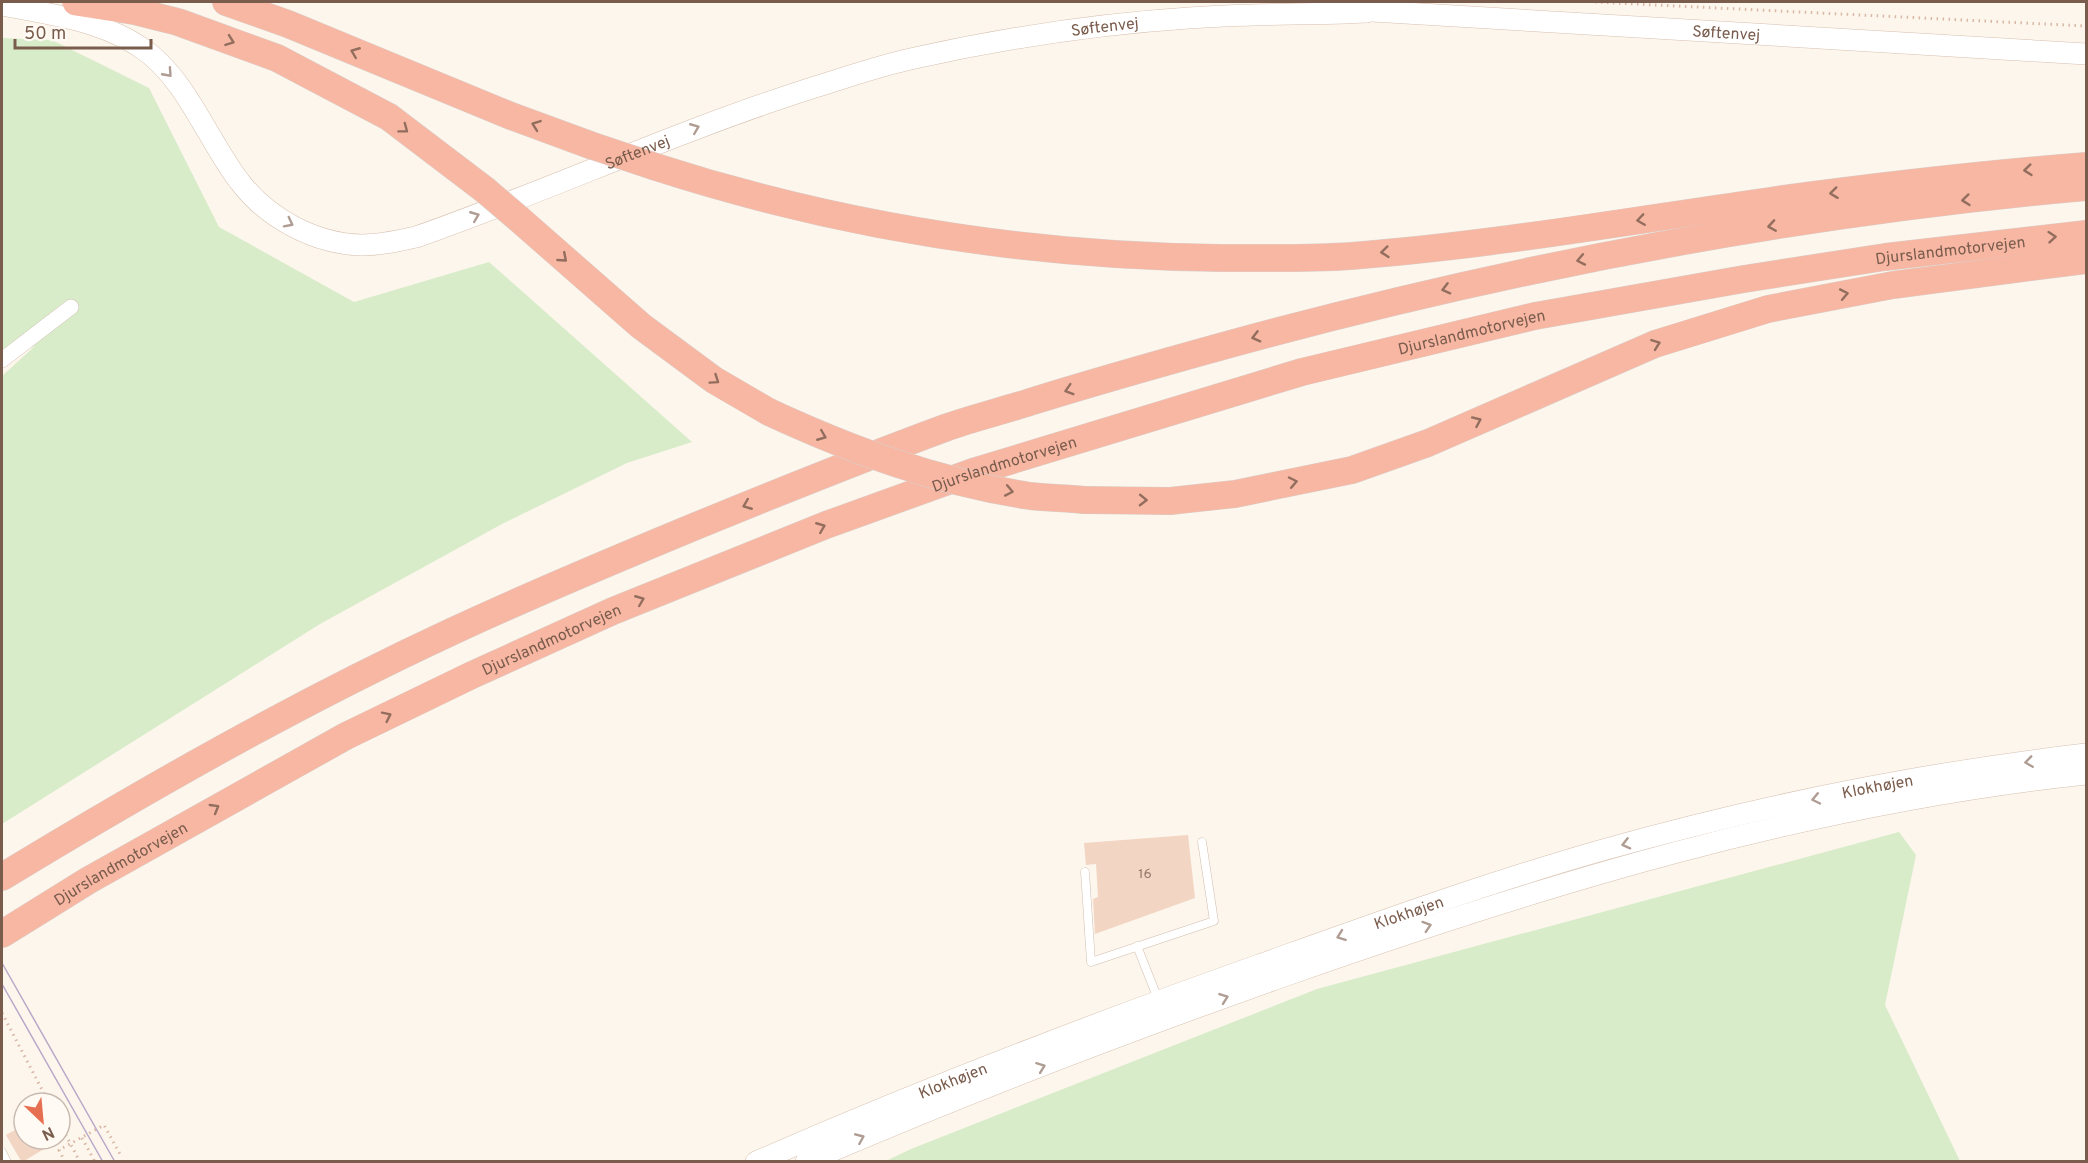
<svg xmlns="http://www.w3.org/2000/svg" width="2088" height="1163" font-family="Overpass,sans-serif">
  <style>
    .green { fill: #d8ecc9 }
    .building { fill: #f3d5c3 }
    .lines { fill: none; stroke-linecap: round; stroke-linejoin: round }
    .lane-casing { stroke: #d1beb0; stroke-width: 9 }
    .street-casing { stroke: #d1beb0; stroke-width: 16 }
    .secondary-casing { stroke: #d6c0b0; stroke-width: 22 }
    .highway-casing { stroke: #dad1cd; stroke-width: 28 }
    .path { stroke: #d9b8a5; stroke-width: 3; stroke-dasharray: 1.5 4.5; stroke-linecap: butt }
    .lane { stroke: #fff; stroke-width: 8 }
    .street { stroke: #fff; stroke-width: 15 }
    .secondary { stroke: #fff; stroke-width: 21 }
    .highway { stroke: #f7b7a3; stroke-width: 27 }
    .tram { stroke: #b9a8c9; stroke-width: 1.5 }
    .highway-bridge-casing { stroke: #dad1cd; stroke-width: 28; stroke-linecap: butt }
    .highway-bridge { stroke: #f7b7a3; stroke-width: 27 }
    .oneway { stroke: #936e5e }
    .oneway2 { stroke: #af9d94 }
    .labels { text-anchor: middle; stroke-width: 4.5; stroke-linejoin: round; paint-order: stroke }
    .number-label { font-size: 14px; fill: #987a6a }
    .street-label { font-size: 16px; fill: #7a5c4d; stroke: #fffaf3 }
  </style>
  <rect width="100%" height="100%" fill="#fdf6ec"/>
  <path class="green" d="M2,38L52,40L149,88L219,227L354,302L489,262L692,442L627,463L502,524L320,624L2,824V376L35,346L2,361Z
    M1899,832L1916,855L1885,1005L1960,1161H886L911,1149L1317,989Z"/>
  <path class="building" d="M1188,835L1195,898L1095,934L1093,899L1098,897L1096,864L1086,865L1084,843Z
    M24,1125V1139H38L44,1149L24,1161H21L6,1135Z"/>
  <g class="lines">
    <defs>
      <path id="lane" d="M1085,872L1091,962L1214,921L1202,842
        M1137,946L1158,999
        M2,1152L7,1162"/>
      <path id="street" d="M2,360L71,307"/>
      <g id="secondary">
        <path id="s1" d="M2,5C53,15 109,21 151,55C176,76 192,105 208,132C218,149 228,167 240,182C268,219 316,244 362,245C381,245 398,241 416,237C550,190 679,130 815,87C848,77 881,65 915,58C1005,38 1097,24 1189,18C1249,13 1308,15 1367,12"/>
        <path id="s2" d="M1355,10L2086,54"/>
        <path id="s3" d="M756,1162C921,1090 1090,1025 1259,965C1371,925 1484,884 1599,851C1758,806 1922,773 2086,754"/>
        <path d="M806,1162C963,1094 1123,1033 1284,976C1545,884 1811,803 2086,774"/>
      </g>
      <g id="highway">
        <path d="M76,2L134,11L178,22L277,58L389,117L485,190"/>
        <path d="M226,2L288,24L511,116L590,145"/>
        <path d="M656,167C839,226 1028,256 1221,258C1264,258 1308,259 1351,256C1494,245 1635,220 1776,200C1879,186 1983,174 2086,166"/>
        <path d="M519,219L641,326L714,380L769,412"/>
        <path d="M1084,500L1170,501L1235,494L1352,470L1428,443L1655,344L1768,309L1893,285L2086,260"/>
        <path d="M2,877C147,789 296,704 451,632C532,594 614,560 696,526C779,492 861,459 945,428C973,418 1002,411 1030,402C1094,382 1158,364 1223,346C1506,268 1794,213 2086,187"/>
        <path id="s4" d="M2,934L89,880L346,736L472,675L613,611L826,525L973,472L1302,372L1535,316L1744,279L1885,257L2086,234"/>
      </g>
    </defs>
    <use href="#lane" class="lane-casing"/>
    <use href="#street" class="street-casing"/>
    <use href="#secondary" class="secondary-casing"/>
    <use href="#highway" class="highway-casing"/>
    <path class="path" d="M1595,2L2086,26
      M2,1013L49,1103
      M60,1124L80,1162
      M82,1138L95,1162
      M65,1162L59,1150L104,1125L121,1156"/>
    <use href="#lane" class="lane"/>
    <use href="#street" class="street"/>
    <use href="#secondary" class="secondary"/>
    <use href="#highway" class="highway"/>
    <path class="tram" d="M2,963L115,1162
      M2,984L103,1162"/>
    <defs>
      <path id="highway-bridge" d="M590,145L656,167
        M485,190L519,219
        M769,412C853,451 938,482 1030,496C1048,498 1066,498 1084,500"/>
    </defs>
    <use href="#highway-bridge" class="highway-bridge-casing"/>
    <use href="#highway-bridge" class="highway-bridge"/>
  </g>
  <defs><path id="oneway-chevron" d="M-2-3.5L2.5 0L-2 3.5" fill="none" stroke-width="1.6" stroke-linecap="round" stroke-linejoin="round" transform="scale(1.5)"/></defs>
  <g class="oneway">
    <use href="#oneway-chevron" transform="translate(230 41) rotate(20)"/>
    <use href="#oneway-chevron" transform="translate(355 52) rotate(-158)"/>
    <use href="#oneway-chevron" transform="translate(536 125) rotate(-160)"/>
    <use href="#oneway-chevron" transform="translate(404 129) rotate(37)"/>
    <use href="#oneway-chevron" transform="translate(2028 170) rotate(174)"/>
    <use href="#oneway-chevron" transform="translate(1834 193) rotate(173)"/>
    <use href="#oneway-chevron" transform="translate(1966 200) rotate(174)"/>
    <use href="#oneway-chevron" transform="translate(1641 220) rotate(172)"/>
    <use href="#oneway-chevron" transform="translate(1772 226) rotate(171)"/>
    <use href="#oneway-chevron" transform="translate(2052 237) rotate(-5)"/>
    <use href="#oneway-chevron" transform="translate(1385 252) rotate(174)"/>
    <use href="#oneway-chevron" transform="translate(563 258) rotate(41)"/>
    <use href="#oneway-chevron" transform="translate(1581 260) rotate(169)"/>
    <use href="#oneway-chevron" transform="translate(1446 289) rotate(166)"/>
    <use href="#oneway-chevron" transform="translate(1844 294) rotate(-11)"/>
    <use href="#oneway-chevron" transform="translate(1256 337) rotate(165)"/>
    <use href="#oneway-chevron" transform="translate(1656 344) rotate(-20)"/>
    <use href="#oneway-chevron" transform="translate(715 380) rotate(34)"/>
    <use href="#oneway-chevron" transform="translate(1069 390) rotate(163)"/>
    <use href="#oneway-chevron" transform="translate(1477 421) rotate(-24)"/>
    <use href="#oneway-chevron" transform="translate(822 436) rotate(22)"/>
    <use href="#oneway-chevron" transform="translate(1293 482) rotate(-12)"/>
    <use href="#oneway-chevron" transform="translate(1009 491) rotate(11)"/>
    <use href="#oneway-chevron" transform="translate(1143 500) rotate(1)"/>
    <use href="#oneway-chevron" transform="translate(747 505) rotate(158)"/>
    <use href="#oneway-chevron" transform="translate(821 527) rotate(-22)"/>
    <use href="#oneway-chevron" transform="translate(640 600) rotate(-22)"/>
    <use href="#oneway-chevron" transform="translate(387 716) rotate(-26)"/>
    <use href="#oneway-chevron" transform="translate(215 808) rotate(-30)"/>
  </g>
  <g class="oneway2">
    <use href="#oneway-chevron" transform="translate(168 73) rotate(48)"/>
    <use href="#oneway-chevron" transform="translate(695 128) rotate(-22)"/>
    <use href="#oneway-chevron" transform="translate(475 216) rotate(-22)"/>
    <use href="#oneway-chevron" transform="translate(289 223) rotate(27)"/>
    <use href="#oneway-chevron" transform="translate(2029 762) rotate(172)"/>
    <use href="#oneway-chevron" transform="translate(1816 799) rotate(168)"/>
    <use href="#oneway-chevron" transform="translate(1626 844) rotate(166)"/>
    <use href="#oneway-chevron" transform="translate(1427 926) rotate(-18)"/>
    <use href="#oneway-chevron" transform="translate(1341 936) rotate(160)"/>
    <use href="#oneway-chevron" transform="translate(1224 998) rotate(-20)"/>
    <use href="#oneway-chevron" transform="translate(1041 1067) rotate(-21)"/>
    <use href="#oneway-chevron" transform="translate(860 1138) rotate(-23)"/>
  </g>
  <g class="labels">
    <g class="number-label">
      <text x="1145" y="878">16</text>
    </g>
    <g class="street-label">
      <text dy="6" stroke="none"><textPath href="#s1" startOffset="1234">Søftenvej</textPath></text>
      <text dy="6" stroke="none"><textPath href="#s2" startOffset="372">Søftenvej</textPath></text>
      <text dy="6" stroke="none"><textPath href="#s1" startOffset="748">Søftenvej</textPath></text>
      <text dy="6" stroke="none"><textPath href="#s4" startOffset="2082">Djurslandmotorvejen</textPath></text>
      <text dy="6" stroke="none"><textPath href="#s4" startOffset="1596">Djurslandmotorvejen</textPath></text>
      <text dy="6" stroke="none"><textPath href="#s4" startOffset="1110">Djurslandmotorvejen</textPath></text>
      <text dy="6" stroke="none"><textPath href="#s4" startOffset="624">Djurslandmotorvejen</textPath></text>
      <text dy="6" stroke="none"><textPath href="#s3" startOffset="1185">Klokhøjen</textPath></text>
      <text dy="6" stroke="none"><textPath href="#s4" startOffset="138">Djurslandmotorvejen</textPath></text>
      <text dy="6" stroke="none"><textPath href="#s3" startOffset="699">Klokhøjen</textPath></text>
      <text dy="6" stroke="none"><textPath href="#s3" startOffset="213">Klokhøjen</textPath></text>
    </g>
  </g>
  <rect width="2088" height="1163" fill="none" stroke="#7a5c4d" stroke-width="6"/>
  <g transform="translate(42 1121) rotate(154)"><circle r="28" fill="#fffaf3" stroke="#cabbb1" stroke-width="1.5"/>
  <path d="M0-4.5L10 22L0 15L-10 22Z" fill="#e76f51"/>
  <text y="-9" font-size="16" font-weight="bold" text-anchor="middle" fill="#7a5c4d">N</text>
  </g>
  <path d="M15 39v9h136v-9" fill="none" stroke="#7a5c4d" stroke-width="3"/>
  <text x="24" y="39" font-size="18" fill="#7a5c4d" stroke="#fffaf3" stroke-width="4.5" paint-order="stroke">50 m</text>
</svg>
